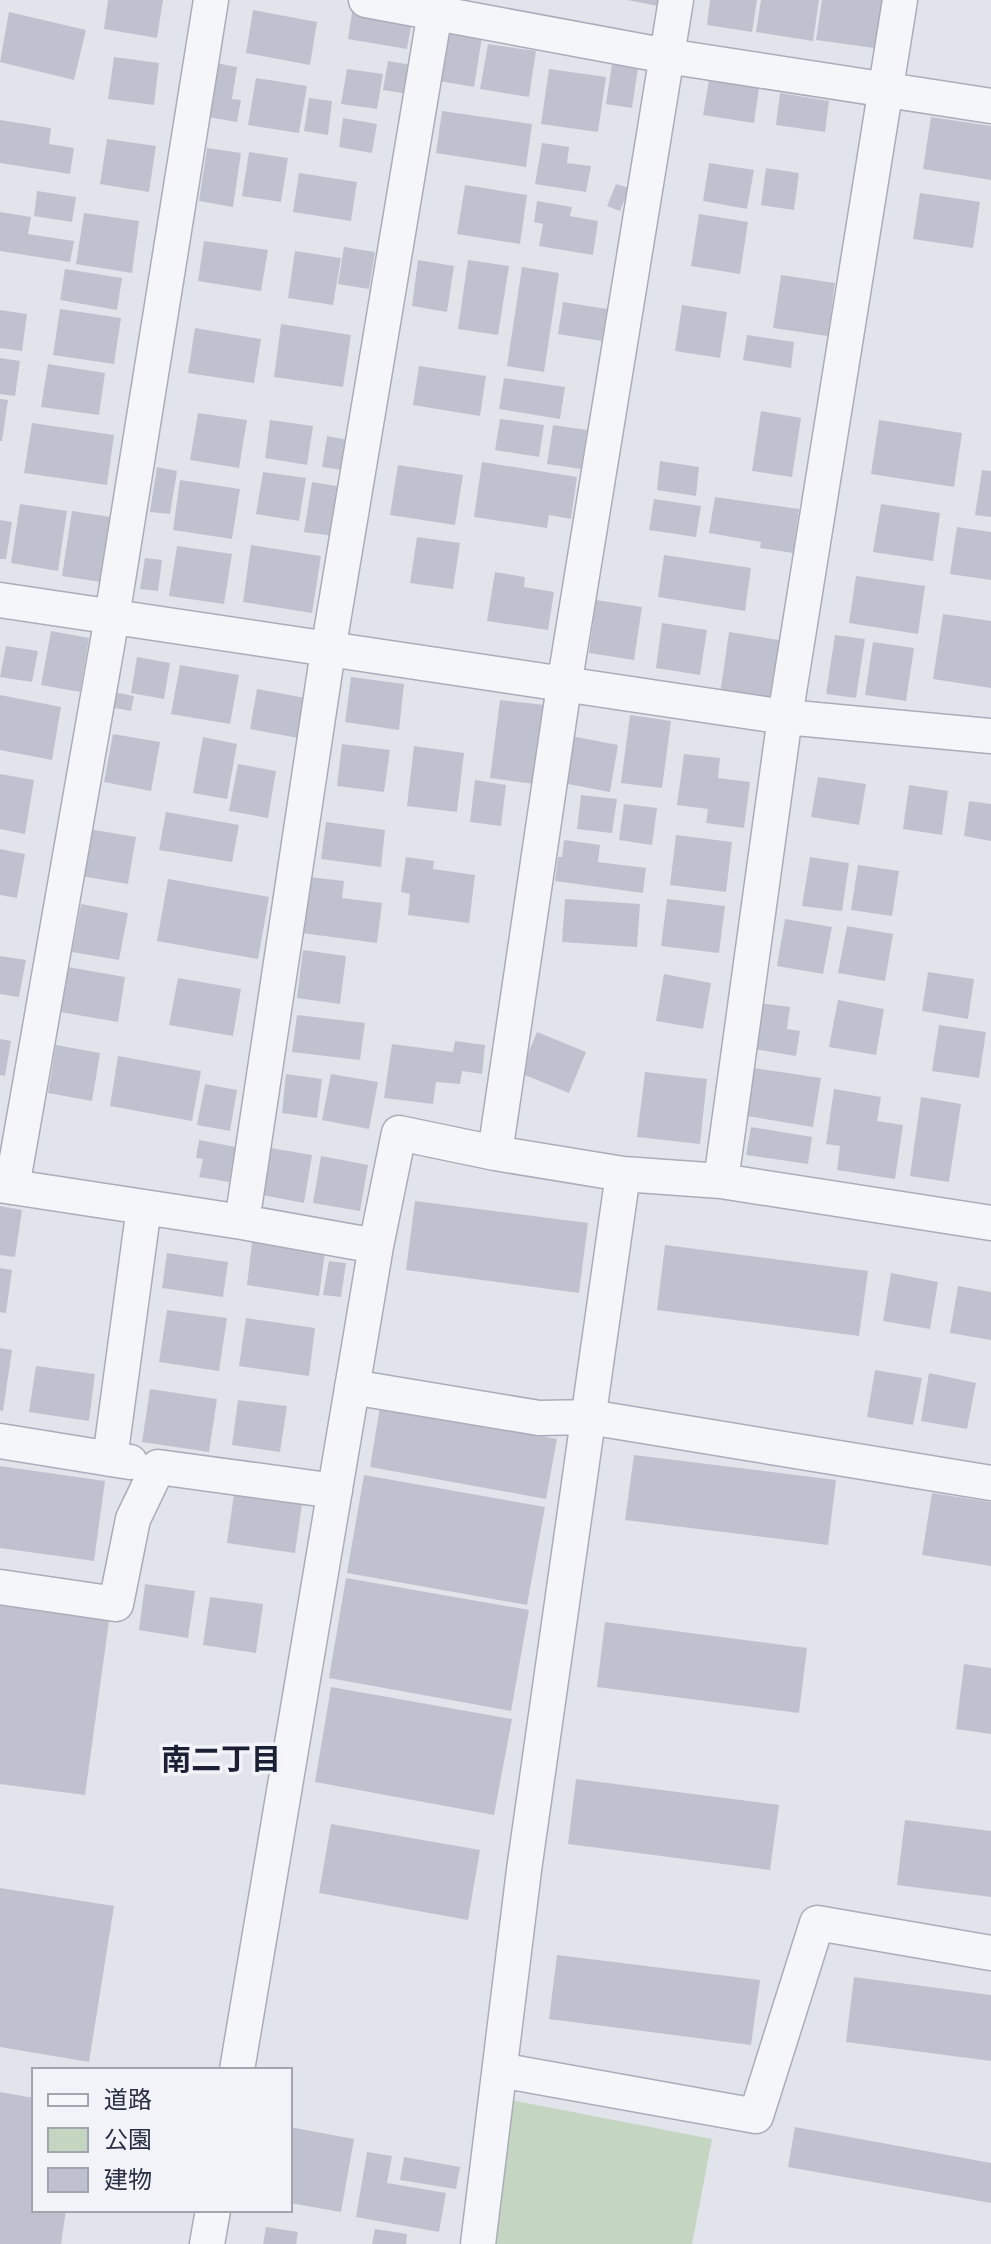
<svg xmlns="http://www.w3.org/2000/svg" width="991" height="2244" font-family="Karla,'Noto Sans JP',sans-serif">
  <style>
    .green { fill: #c4d5c2 }
    .building { fill: #bfc2ce }
    .lines { fill: none; stroke-linecap: round; stroke-linejoin: round }
    .street-casing { stroke: #aaadb9; stroke-width: 37 }
    .street { stroke: #f5f6f9; stroke-width: 34 }
    .labels { text-anchor: middle; stroke-width: 7; stroke-linejoin: round; paint-order: stroke }
    .neighbourhood-label { font-size: 30px; font-weight: bold; fill: #1b2035; stroke: #f2f3f8 }
  </style>
  <rect width="100%" height="100%" fill="#e2e4eb"/>
  <path class="green" d="M505,2099L712,2139L692,2244H477Z"/>
  <path class="building" d="M108,0H163L157,38L104,29Z
    M627,0H659L658,6Z
    M710,0H757L752,32L707,25Z
    M761,0H819L813,41L756,32Z
    M822,0H882L874,48L816,40Z
    M353,6L413,15L407,49L348,39Z
    M253,10L317,22L310,65L246,53Z
    M9,12L86,30L74,80L0,62Z
    M446,31L482,37L474,87L439,81Z
    M488,44L536,51L529,97L480,89Z
    M114,57L159,63L154,105L108,99Z
    M388,61L412,65L408,94L383,90Z
    M216,63L237,67L232,99L241,100L237,122L207,117Z
    M612,64L638,68L632,108L606,104Z
    M347,69L383,74L377,109L341,104Z
    M549,69L606,77L598,132L541,124Z
    M256,78L307,86L299,133L248,125Z
    M709,80L759,88L754,123L703,115Z
    M780,93L829,101L825,132L776,125Z
    M309,98L332,101L328,135L304,131Z
    M442,111L532,124L526,167L436,153Z
    M931,117L991,126V180L923,169Z
    M343,118L377,124L372,153L339,147Z
    M0,120L51,128L49,144L74,148L70,174L0,163Z
    M107,139L156,146L149,192L100,184Z
    M542,143L569,147L567,163L591,166L586,192L535,184Z
    M207,148L241,153L233,207L199,201Z
    M249,152L288,158L281,202L242,196Z
    M709,163L754,170L747,209L703,201Z
    M766,168L799,173L794,210L761,205Z
    M299,173L357,182L351,221L293,212Z
    M616,184L629,188L620,211L607,206Z
    M465,185L527,195L520,244L457,234Z
    M37,191L76,197L72,222L34,216Z
    M920,193L980,202L973,248L913,239Z
    M537,201L572,207L570,216L598,221L593,255L539,246L543,224L534,222Z
    M0,212L31,217L28,234L74,241L70,262L0,251Z
    M84,213L139,221L132,273L76,264Z
    M699,214L748,222L740,274L691,266Z
    M204,241L268,250L261,291L198,281Z
    M344,247L375,252L369,289L338,284Z
    M295,251L341,258L333,305L288,298Z
    M418,260L454,266L447,312L412,306Z
    M468,260L509,266L498,335L458,329Z
    M522,267L559,273L544,372L507,366Z
    M65,269L122,278L117,310L60,300Z
    M781,275L835,283L828,336L773,328Z
    M563,302L607,309L602,341L558,334Z
    M682,305L727,312L720,358L675,351Z
    M60,309L121,318L114,364L53,355Z
    M0,310L27,314L22,351L0,348Z
    M281,324L351,335L343,387L274,377Z
    M195,328L261,339L254,383L188,373Z
    M747,335L794,342L791,368L743,360Z
    M0,358L20,361L15,396L0,394Z
    M48,364L105,373L99,415L41,407Z
    M419,366L486,376L480,416L413,405Z
    M504,378L565,387L560,419L499,409Z
    M0,399L8,400L2,441H0Z
    M761,411L801,418L792,477L752,471Z
    M198,413L247,420L239,468L190,460Z
    M500,419L544,425L539,457L495,450Z
    M270,420L313,426L307,465L265,458Z
    M879,420L962,433L954,487L871,474Z
    M32,423L114,435L107,485L24,473Z
    M553,425L587,430L581,469L547,464Z
    M327,436L353,441L349,471L322,467Z
    M660,461L699,467L696,496L657,490Z
    M482,462L577,477L571,519L549,515L547,528L474,517Z
    M398,465L463,475L455,525L390,515Z
    M157,467L177,471L170,514L150,512Z
    M982,470L991,471V517L975,515Z
    M263,472L306,478L299,521L256,514Z
    M180,480L240,489L232,539L173,530Z
    M312,482L342,487L334,536L304,532Z
    M715,497L799,509L793,553L760,548L761,542L709,533Z
    M654,499L701,506L696,537L649,530Z
    M20,504L67,511L58,571L11,563Z
    M881,504L940,513L933,561L873,552Z
    M72,511L111,517L101,582L62,576Z
    M0,520L12,522L6,559H0Z
    M957,527L991,532V580L950,574Z
    M417,537L460,543L453,589L410,583Z
    M251,545L321,556L312,613L243,602Z
    M177,546L232,554L224,604L169,596Z
    M664,555L751,568L745,611L658,597Z
    M145,558L162,560L158,591L140,589Z
    M495,572L525,577L524,587L554,592L548,630L487,621Z
    M856,576L925,586L918,634L849,623Z
    M596,600L642,607L634,660L589,653Z
    M943,614L991,621V688L933,679Z
    M662,623L707,630L700,675L656,668Z
    M51,631L89,638L80,692L41,685Z
    M729,632L779,640L770,702L720,694Z
    M835,635L865,639L856,698L826,694Z
    M873,642L914,648L906,701L865,695Z
    M6,646L38,651L32,682L0,677Z
    M137,657L170,663L164,699L131,693Z
    M180,665L239,675L230,724L171,714Z
    M351,677L404,684L399,730L345,722Z
    M257,689L305,698L298,738L250,729Z
    M108,691L134,696L131,711L105,706Z
    M0,695L61,707L52,760L0,750Z
    M500,700L545,705L535,784L490,778Z
    M630,715L671,721L662,788L621,783Z
    M113,734L160,742L151,791L104,782Z
    M571,736L618,745L610,792L563,783Z
    M203,737L237,744L227,799L193,793Z
    M342,744L390,750L384,792L337,786Z
    M414,746L464,753L457,812L407,806Z
    M684,754L720,758L718,778L750,782L744,828L706,823L708,809L677,805Z
    M238,764L276,771L268,818L229,811Z
    M0,774L34,780L25,834L0,829Z
    M818,777L866,784L859,825L811,817Z
    M475,780L506,785L501,826L470,822Z
    M909,785L948,791L942,835L903,829Z
    M581,795L617,799L612,833L577,829Z
    M969,801L991,804V841L964,836Z
    M624,804L657,808L652,845L619,840Z
    M166,812L239,825L232,862L159,850Z
    M326,822L385,830L381,867L321,859Z
    M89,829L136,837L128,884L81,876Z
    M676,835L732,842L726,892L670,885Z
    M564,840L600,845L598,862L646,868L643,893L555,881L558,857H562Z
    M0,849L25,854L17,898L0,895Z
    M406,857L434,861L433,869L475,875L469,923L408,915L410,894L401,892Z
    M810,857L849,863L842,911L802,906Z
    M858,865L899,871L892,916L851,910Z
    M309,877L344,881L342,898L382,903L377,943L302,933Z
    M168,879L269,897L258,959L157,941Z
    M565,899L640,904L637,947L562,942Z
    M667,899L725,906L719,953L661,946Z
    M81,904L128,913L119,960L72,952Z
    M785,919L832,927L823,974L777,966Z
    M847,926L893,934L885,981L838,973Z
    M303,950L346,956L340,1004L297,998Z
    M0,956L26,960L19,997L0,994Z
    M68,967L125,977L118,1022L60,1012Z
    M928,972L974,979L968,1019L922,1011Z
    M664,974L711,983L703,1029L656,1021Z
    M178,978L241,989L233,1036L169,1025Z
    M838,1000L884,1009L876,1055L829,1047Z
    M761,1003L790,1007L787,1029L800,1031L796,1056L754,1049Z
    M297,1015L365,1023L360,1060L292,1052Z
    M939,1025L986,1032L979,1078L932,1071Z
    M537,1032L586,1052L569,1093L520,1073Z
    M0,1039L11,1041L5,1076L0,1075Z
    M455,1041L485,1045L482,1074L462,1071L460,1084L436,1082L433,1104L384,1098L392,1044L453,1052Z
    M56,1045L100,1053L92,1101L48,1093Z
    M118,1056L201,1071L192,1121L110,1106Z
    M754,1068L821,1078L813,1127L747,1116Z
    M645,1072L707,1079L700,1144L637,1137Z
    M286,1074L322,1079L317,1118L282,1113Z
    M331,1074L378,1082L369,1129L322,1120Z
    M205,1084L237,1090L230,1131L197,1125Z
    M834,1089L881,1097L877,1121L903,1125L895,1179L837,1170L840,1146L826,1144Z
    M921,1097L961,1104L949,1182L910,1176Z
    M751,1127L812,1137L808,1164L746,1155Z
    M199,1140L236,1147L229,1182L199,1177L203,1159L196,1158Z
    M265,1147L312,1155L304,1203L257,1194Z
    M321,1156L368,1165L360,1211L313,1203Z
    M415,1201L588,1223L579,1293L406,1270Z
    M0,1206L22,1210L15,1257L0,1255Z
    M252,1242L325,1252L319,1296L247,1285Z
    M665,1245L868,1271L859,1336L657,1310Z
    M167,1253L228,1262L223,1297L162,1288Z
    M329,1261L346,1263L341,1297L323,1295Z
    M0,1268L12,1270L6,1313L0,1312Z
    M891,1273L938,1282L930,1329L883,1321Z
    M958,1286L991,1292V1340L950,1333Z
    M167,1310L227,1318L219,1371L159,1362Z
    M246,1318L315,1328L309,1376L239,1366Z
    M0,1348L12,1350L3,1411L0,1410Z
    M36,1366L95,1374L89,1421L29,1412Z
    M875,1370L922,1378L913,1425L867,1417Z
    M929,1373L976,1383L967,1429L921,1421Z
    M150,1389L217,1399L209,1452L142,1442Z
    M238,1400L287,1406L280,1452L232,1445Z
    M380,1407L557,1439L546,1499L370,1467Z
    M634,1455L836,1480L828,1545L625,1520Z
    M0,1466L105,1481L94,1561L0,1548Z
    M364,1475L545,1507L527,1605L347,1573Z
    M235,1487L303,1497L295,1553L227,1543Z
    M932,1493L991,1502V1566L922,1555Z
    M346,1578L529,1610L511,1711L329,1678Z
    M145,1584L195,1591L188,1638L139,1630Z
    M210,1597L263,1604L256,1653L203,1645Z
    M0,1599L110,1614L85,1795L0,1784Z
    M605,1622L807,1648L799,1713L597,1687Z
    M964,1664L991,1668V1734L956,1729Z
    M331,1687L512,1719L494,1815L315,1782Z
    M576,1779L779,1805L770,1870L568,1844Z
    M905,1820L991,1831V1897L897,1885Z
    M331,1824L480,1850L468,1920L319,1893Z
    M0,1888L114,1906L89,2062L0,2047Z
    M557,1955L760,1980L751,2045L549,2019Z
    M854,1977L991,1995V2061L846,2042Z
    M0,2092L34,2098V2210H66L61,2244H0Z
    M290,2127L354,2139L341,2212L290,2203Z
    M795,2127L991,2163V2203L788,2167Z
    M367,2152L392,2156L387,2183L446,2193L439,2232L356,2217Z
    M404,2157L460,2167L456,2189L400,2180Z
    M266,2227L298,2232L296,2244H263Z
    M375,2229L407,2234L406,2244H372Z"/>
  <g class="lines">
    <defs>
      <path id="street" d="M366,0L667,56L991,106
        M0,600L785,717L991,736
        M495,1153L564,686L676,0
        M721,1181L785,717L900,0
        M0,1185L242,1222L376,1246
        M12,1187L112,617L211,0
        M242,1222L328,651L437,0
        M352,1387L539,1418L589,1417L991,1483
        M0,1441L130,1462
        M110,1459L144,1207
        M0,1587L116,1604L133,1519L158,1467L335,1491
        M237,2070L376,1246L399,1133L495,1153L623,1174L721,1181L991,1223
        M500,2070L756,2116L817,1923L991,1953
        M207,2244L213,2210
        M478,2244L524,1870L623,1174"/>
    </defs>
    <use href="#street" class="street-casing"/>
    <use href="#street" class="street"/>
  </g>
  <g class="labels">
    <g class="neighbourhood-label">
      <text x="221" y="1770">南二丁目</text>
    </g>
  </g>
  <rect x="32" y="2068" width="260" height="144" fill="#f2f3f8" stroke="#a2a4b0" stroke-width="2"/>
  <rect x="48" y="2094" width="40" height="12" fill="#f5f6f9" stroke="#a2a4b0" stroke-width="2"/>
  <text x="104" y="2108" font-size="24" fill="#292e44">道路</text>
  <rect x="48" y="2128" width="40" height="24" fill="#c4d5c2" stroke="#a2a4b0" stroke-width="2"/>
  <text x="104" y="2148" font-size="24" fill="#292e44">公園</text>
  <rect x="48" y="2168" width="40" height="24" fill="#bfc2ce" stroke="#a2a4b0" stroke-width="2"/>
  <text x="104" y="2188" font-size="24" fill="#292e44">建物</text>
</svg>
